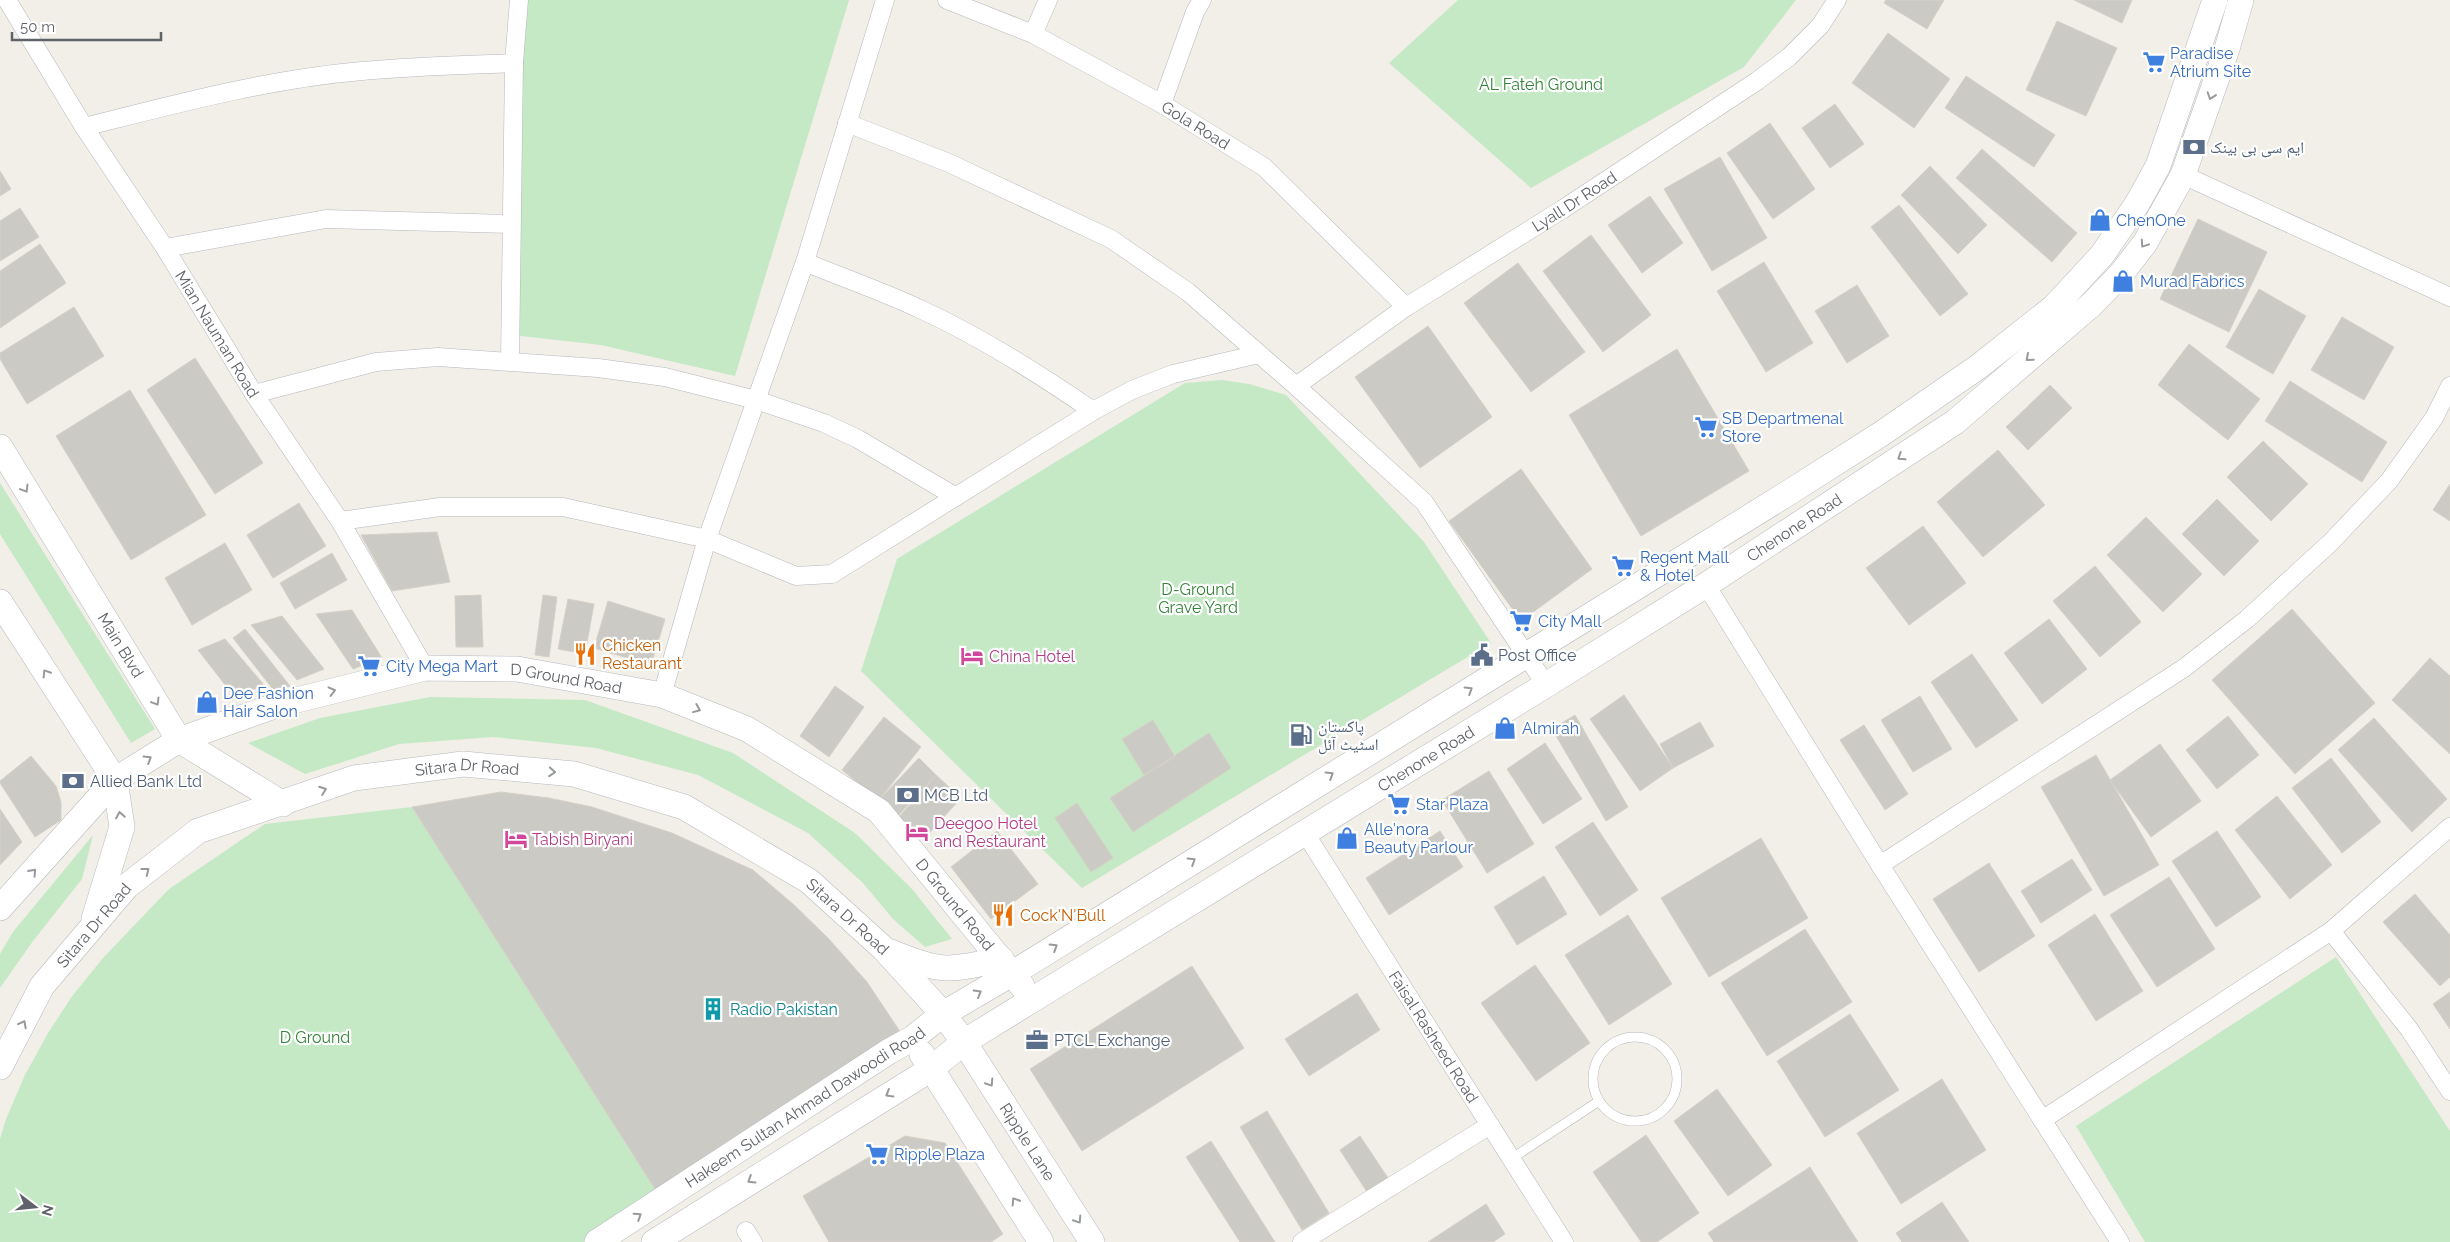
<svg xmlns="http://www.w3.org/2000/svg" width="2450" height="1242" font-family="Raleway,'Noto Naskh Arabic',sans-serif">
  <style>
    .green { fill: #c5e8c5 }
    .building { fill: #cccac5; stroke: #d6d1c6 }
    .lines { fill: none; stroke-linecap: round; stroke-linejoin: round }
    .lane-casing { stroke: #b5b8bc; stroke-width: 10 }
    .street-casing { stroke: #b5b8bc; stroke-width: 19 }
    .secondary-casing { stroke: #b6babf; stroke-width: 26 }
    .lane { stroke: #fff; stroke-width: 9 }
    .street { stroke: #fff; stroke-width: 18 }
    .secondary { stroke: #fff; stroke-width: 25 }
    .oneway { stroke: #979a9d }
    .labels { text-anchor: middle; stroke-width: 4.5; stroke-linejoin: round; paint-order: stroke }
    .shop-label { font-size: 16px; fill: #366cbe; stroke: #fff; text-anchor: start }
    .park-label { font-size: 16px; fill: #348238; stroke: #fff }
    .street-label { font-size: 16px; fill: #5f6368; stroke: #fff }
    .service-label { font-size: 16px; fill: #4e5e75; stroke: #fff; text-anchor: start }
    .food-label { font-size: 16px; fill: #c56008; stroke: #fff; text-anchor: start }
    .hotel-label { font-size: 16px; fill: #b23c85; stroke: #fff; text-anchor: start }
    .culture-label { font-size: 16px; fill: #0d838f; stroke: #fff; text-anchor: start }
  </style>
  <rect width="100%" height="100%" fill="#f1efe8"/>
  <path class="green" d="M521,0H849L735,376L601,345L504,334Z
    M1458,0H1796L1744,67L1531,188L1389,63Z
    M1222,380L1249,384L1286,395L1424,542L1491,643L1082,888L861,671L897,559L1185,383Z
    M0,483L155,729L131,743L0,534Z
    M430,697L585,700L733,753L855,833L912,889L952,939L925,947L893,919L863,883L808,833L698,775L596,748L493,737L399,744L305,774L248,743L320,718Z
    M412,807L660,1197L588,1242H0V1139L6,1119L25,1075L48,1033L73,995L103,958L169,889L265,824Z
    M93,835L82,879L33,941L0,988V954L13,932Z
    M2336,957L2450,1131V1242H2145L2076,1126Z"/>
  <path class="building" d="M1886,0H1944L1927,29L1884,3Z
    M2074,0H2132L2122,23Z
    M2057,21L2117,48L2086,116L2026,90Z
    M1888,33L1950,79L1914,128L1852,83Z
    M1966,76L2055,135L2034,167L1945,108Z
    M1835,104L1864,144L1830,168L1802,128Z
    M1770,123L1815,189L1773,219L1727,153Z
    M1982,149L2077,233L2052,262L1956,178Z
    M1720,157L1767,238L1712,271L1664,189Z
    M1930,166L1987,225L1958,254L1901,195Z
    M0,171L11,189L0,196Z
    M1650,196L1683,243L1642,273L1608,225Z
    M1899,205L1968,294L1940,316L1871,227Z
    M20,208L39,237L0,261V221Z
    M2198,219L2267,252L2229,332L2160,299Z
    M1591,235L1651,315L1603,352L1543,271Z
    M40,244L66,283L0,328V271Z
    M1764,262L1813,343L1766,372L1717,291Z
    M1518,263L1585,352L1531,392L1464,303Z
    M1857,285L1889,336L1847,363L1815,311Z
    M2259,289L2306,316L2273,374L2226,347Z
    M74,307L104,356L27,404L0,359V353Z
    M2342,317L2394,347L2364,400L2311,370Z
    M1428,326L1492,417L1420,468L1355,377Z
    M2189,344L2260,399L2228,440L2158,385Z
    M1677,349L1749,471L1641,536L1569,415Z
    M195,358L263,463L215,494L147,390Z
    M2290,381L2387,442L2362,482L2265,421Z
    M2050,385L2072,408L2028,450L2006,427Z
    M130,390L206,515L131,560L56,436Z
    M2263,441L2308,484L2271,521L2227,477Z
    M1998,450L2045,505L1983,557L1937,502Z
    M1521,469L1592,569L1521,621L1449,521Z
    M2450,484V521L2433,510Z
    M2217,499L2259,541L2224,576L2182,534Z
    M299,503L326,546L273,578L247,535Z
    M2146,517L2202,574L2163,612L2107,555Z
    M1923,526L1966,583L1909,625L1866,568Z
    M437,532L450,582L392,591L361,535Z
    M225,543L252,590L192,625L165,578Z
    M332,553L347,580L295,609L280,583Z
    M2095,566L2141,622L2100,657L2053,601Z
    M481,595L483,647H456L455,596Z
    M543,595L557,597L549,657L535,655Z
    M568,599L594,604L585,654L558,649Z
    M608,601L665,619L651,665L594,648Z
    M2292,609L2375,703L2295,774L2212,680Z
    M352,610L382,658L353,669L316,614Z
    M282,616L324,669L297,680L251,625Z
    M2049,619L2087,669L2042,704L2004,653Z
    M245,629L290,686L275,692L233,638Z
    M225,639L265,686L233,695L198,650Z
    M1972,654L2018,720L1976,748L1931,682Z
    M2430,658L2450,676V754L2392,700Z
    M835,686L864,707L829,757L800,736Z
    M1624,695L1673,768L1640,791L1590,719Z
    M1920,696L1952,749L1913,772L1881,720Z
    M1575,715L1628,807L1606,821L1552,729Z
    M2228,716L2259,755L2217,789L2186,750Z
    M884,717L921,747L879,800L842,770Z
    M2374,718L2447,799L2412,832L2338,750Z
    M1153,720L1175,757L1144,775L1122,739Z
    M1700,722L1714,746L1673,768L1660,744Z
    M1864,725L1908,794L1885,810L1840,740Z
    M1209,733L1231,768L1133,832L1110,798Z
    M1545,743L1582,799L1543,824L1507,769Z
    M2160,744L2201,801L2151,837L2110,780Z
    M2096,755L2159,865L2104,896L2041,787Z
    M31,756L56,786L61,802V820L35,837L0,783V781Z
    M919,758L936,775L895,819L877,802Z
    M2331,758L2381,822L2342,853L2292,788Z
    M1489,771L1534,844L1487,873L1442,800Z
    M936,775L961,798L923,840L898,818Z
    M501,792L549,798L592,807L672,833L753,870L793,904L828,938L867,982L903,1036L660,1197L412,807Z
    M2277,796L2332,865L2290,899L2235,830Z
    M1077,803L1113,858L1091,872L1055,818Z
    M0,809L22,842L0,865Z
    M1593,822L1638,890L1600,916L1555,847Z
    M997,831L1038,884L991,919L951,867Z
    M1440,831L1463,867L1389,915L1366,878Z
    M2217,831L2261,897L2216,927L2172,861Z
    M1761,838L1808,918L1709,977L1661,898Z
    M2072,859L2092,890L2041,923L2021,891Z
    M1989,863L2035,936L1979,972L1933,899Z
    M1544,876L1567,914L1517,945L1494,907Z
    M2169,877L2215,949L2157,987L2110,915Z
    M2415,894L2450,935V977L2440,986L2383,922Z
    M2095,914L2143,991L2096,1021L2048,945Z
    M1628,915L1672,984L1609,1025L1565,955Z
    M1805,929L1852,1002L1767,1056L1721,983Z
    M1535,965L1590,1043L1536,1081L1481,1003Z
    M1192,966L1244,1048L1082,1151L1030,1069Z
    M2450,992V1029L2433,1004Z
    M1357,993L1380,1030L1309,1076L1285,1039Z
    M1850,1014L1899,1090L1825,1137L1777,1061Z
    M1942,1079L1986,1150L1901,1204L1857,1133Z
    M1717,1089L1772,1165L1728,1196L1674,1121Z
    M1267,1111L1329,1213L1302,1230L1240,1127Z
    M1646,1135L1699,1213L1657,1242H1641L1593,1172Z
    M905,1136L945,1143L1003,1234L991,1242H829L803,1196Z
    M1360,1136L1388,1178L1367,1192L1340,1150Z
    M1211,1141L1275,1242H1240L1186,1157Z
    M1810,1167L1858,1242H1714L1708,1233Z
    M1942,1202L1969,1242H1902L1896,1233Z
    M1486,1204L1505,1234L1493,1242H1428Z"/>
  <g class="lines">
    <defs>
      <path id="lane" d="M1593 1079a42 42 0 1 1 84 0a42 42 0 1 1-84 0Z
        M1511,1159L1599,1101"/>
      <g id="street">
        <path id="s1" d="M7,0L84,127L165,248L254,394L340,521L425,668"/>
        <path id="s2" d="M947,0L1033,34L1162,104L1264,167L1406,307"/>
        <path d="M1033,34L1048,0"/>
        <path d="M1162,104L1195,12L1202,0"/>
        <path d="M847,123L949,163L1111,239L1188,292L1296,386L1424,502L1546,685"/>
        <path d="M84,127C176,104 268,79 362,71C413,66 464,65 514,63"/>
        <path d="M2183,175L2450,297"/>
        <path d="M165,248L326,219L511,224"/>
        <path d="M805,262C843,278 884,292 922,310C983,338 1038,373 1093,411"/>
        <path d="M510,361L514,63L519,0"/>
        <path id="s3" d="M1296,386L1406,307L1563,209L1757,81L1789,57L1820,26L1837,0"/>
        <path d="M254,394L376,362L438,357L598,368L665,377L756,400L824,423L858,439L956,497"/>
        <path d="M340,521L440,507H563L707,539L796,576L832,574L1093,411L1132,390L1173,374L1259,354"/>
        <path d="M1706,585L1880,865L2120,1242"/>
        <path d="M662,695L707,539L805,262L885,0"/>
        <path id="s4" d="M1305,833L1564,1242"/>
        <path d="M1880,865L2184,668L2247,619L2330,543L2389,481L2434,418L2450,386"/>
        <path d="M2331,931L2409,1029L2450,1091"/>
        <path d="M2042,1120L2331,931L2450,827"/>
        <path d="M746,1231L753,1242"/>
        <path d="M1302,1242L1490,1125"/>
      </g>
      <g id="secondary">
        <path id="s5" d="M0,447L179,740L283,804"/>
        <path d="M0,602L115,780L122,827L94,919"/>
        <path id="s6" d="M0,908L115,780L179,740L277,705L425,668L517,669L662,695L747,729L879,811L1022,986"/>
        <path d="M891,952C940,973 950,971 1001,959"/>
        <path d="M922,1054L1041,1242"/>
        <path id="s7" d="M0,1067L42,986L127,886L198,831L354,778L463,764L574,774L684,807L809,881L884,949L943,1014L964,1042L1092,1242"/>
        <path id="s8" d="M597,1242L888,1052L913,1038L943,1014L1013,973L1785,495L1881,434L1978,367L2054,307L2102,255L2137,204L2158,166L2215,0"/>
        <path id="s9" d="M654,1242L931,1069L964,1042L1032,1000L1546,685L1706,585L1955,422L2091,305L2121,274L2145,243L2183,175L2227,49L2241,0"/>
      </g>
    </defs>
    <use href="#lane" class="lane-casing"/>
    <use href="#street" class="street-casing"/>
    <use href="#secondary" class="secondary-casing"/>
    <use href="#lane" class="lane"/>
    <use href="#street" class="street"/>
    <use href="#secondary" class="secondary"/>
  </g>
  <defs><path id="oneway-chevron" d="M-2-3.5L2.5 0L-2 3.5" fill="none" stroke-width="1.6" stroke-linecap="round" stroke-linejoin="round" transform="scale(1.25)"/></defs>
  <g class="oneway">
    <use href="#oneway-chevron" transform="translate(2211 96) rotate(109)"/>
    <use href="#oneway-chevron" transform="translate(2144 244) rotate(124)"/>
    <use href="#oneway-chevron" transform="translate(2029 358) rotate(139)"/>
    <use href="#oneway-chevron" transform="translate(1901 457) rotate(147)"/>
    <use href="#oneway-chevron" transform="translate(25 489) rotate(59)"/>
    <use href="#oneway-chevron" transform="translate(46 673) rotate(-123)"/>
    <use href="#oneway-chevron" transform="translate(1469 690) rotate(-32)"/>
    <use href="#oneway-chevron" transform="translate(332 691) rotate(-14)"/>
    <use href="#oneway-chevron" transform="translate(156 702) rotate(59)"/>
    <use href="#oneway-chevron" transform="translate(697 709) rotate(22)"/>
    <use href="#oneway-chevron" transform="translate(148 759) rotate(-32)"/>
    <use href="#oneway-chevron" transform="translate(552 772) rotate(5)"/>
    <use href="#oneway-chevron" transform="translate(1330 775) rotate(-32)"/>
    <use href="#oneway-chevron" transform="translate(323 790) rotate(-20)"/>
    <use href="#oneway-chevron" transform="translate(120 815) rotate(-99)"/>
    <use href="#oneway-chevron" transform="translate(1192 861) rotate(-32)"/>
    <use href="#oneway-chevron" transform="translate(146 871) rotate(-38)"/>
    <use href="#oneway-chevron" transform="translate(33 872) rotate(-48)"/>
    <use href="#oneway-chevron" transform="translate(1054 947) rotate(-32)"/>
    <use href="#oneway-chevron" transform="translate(978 993) rotate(-30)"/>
    <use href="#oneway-chevron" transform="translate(23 1024) rotate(-62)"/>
    <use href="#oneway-chevron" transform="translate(990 1083) rotate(57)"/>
    <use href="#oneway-chevron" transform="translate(889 1094) rotate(149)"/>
    <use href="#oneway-chevron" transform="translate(751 1180) rotate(148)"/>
    <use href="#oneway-chevron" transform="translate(1015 1201) rotate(-122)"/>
    <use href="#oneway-chevron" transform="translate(638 1216) rotate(-33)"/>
    <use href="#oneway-chevron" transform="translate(1078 1220) rotate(57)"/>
  </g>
  <defs>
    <symbol id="supermarket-bare" viewBox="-9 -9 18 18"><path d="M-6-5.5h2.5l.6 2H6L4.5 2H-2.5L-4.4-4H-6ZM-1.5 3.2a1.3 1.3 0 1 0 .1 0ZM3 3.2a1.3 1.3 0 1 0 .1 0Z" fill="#3f7fe0" stroke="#fff" stroke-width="2.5" paint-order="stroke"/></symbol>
    <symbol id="bank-bare" viewBox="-9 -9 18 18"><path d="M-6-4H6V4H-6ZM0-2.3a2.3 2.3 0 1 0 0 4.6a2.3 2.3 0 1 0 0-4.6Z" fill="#5c6f8a" stroke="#fff" stroke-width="2.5" paint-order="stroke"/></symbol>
    <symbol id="shop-bare" viewBox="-9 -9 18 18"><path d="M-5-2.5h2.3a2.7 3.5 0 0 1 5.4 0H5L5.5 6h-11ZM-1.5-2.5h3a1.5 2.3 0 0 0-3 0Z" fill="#3f7fe0" stroke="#fff" stroke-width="2.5" paint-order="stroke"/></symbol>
    <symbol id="restaurant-bare" viewBox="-9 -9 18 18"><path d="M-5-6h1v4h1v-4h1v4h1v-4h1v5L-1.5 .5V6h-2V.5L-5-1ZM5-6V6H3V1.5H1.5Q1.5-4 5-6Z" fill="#e8710a" stroke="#fff" stroke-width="2.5" paint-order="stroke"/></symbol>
    <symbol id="civic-bare" viewBox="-9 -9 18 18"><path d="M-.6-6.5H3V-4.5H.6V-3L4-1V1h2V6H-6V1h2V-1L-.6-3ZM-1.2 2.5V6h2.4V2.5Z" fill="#5c6f8a" stroke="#fff" stroke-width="2.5" paint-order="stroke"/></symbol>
    <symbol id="hotel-bare" viewBox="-9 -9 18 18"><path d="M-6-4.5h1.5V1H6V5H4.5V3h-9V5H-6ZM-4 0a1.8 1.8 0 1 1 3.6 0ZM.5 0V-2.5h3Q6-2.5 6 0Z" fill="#d1479c" stroke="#fff" stroke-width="2.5" paint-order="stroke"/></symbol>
    <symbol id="fuel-bare" viewBox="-9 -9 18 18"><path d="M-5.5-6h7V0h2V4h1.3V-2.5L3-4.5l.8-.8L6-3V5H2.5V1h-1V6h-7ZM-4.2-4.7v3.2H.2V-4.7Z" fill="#5c6f8a" stroke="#fff" stroke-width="2.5" paint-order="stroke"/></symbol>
    <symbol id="building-bare" viewBox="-9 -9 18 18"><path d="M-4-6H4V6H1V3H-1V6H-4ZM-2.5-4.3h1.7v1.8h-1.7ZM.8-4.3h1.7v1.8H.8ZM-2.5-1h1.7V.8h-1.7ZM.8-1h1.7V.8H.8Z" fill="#0f9aa8" stroke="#fff" stroke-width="2.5" paint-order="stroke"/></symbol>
    <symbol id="office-bare" viewBox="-9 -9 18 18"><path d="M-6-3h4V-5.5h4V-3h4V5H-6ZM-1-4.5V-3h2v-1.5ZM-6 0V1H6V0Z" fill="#5c6f8a" stroke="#fff" stroke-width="2.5" paint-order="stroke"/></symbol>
  </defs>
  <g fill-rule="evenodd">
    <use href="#supermarket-bare" x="2138" y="46" width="32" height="32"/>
    <use href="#bank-bare" x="2178" y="131" width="32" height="32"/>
    <use href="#shop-bare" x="2084" y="204" width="32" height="32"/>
    <use href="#shop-bare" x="2107" y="265" width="32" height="32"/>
    <use href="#supermarket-bare" x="1690" y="411" width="32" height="32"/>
    <use href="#supermarket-bare" x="1607" y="550" width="32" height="32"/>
    <use href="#supermarket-bare" x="1505" y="605" width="32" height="32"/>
    <use href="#restaurant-bare" x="569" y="638" width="32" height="32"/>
    <use href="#civic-bare" x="1466" y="639" width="32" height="32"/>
    <use href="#hotel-bare" x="956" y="640" width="32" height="32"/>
    <use href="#supermarket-bare" x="353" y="650" width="32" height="32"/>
    <use href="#shop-bare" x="191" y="686" width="32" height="32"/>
    <use href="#shop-bare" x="1489" y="712" width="32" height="32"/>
    <use href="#fuel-bare" x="1285" y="719" width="32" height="32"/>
    <use href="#bank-bare" x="57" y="765" width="32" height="32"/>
    <use href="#bank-bare" x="892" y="779" width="32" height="32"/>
    <use href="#supermarket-bare" x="1383" y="788" width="32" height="32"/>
    <use href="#hotel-bare" x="901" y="816" width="32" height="32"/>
    <use href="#shop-bare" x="1331" y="822" width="32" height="32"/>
    <use href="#hotel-bare" x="500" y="823" width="32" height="32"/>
    <use href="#restaurant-bare" x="987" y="899" width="32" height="32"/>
    <use href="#building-bare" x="697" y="993" width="32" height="32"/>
    <use href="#office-bare" x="1021" y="1024" width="32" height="32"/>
    <use href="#supermarket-bare" x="861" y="1138" width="32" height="32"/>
  </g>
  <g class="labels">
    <g class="shop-label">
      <text x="2170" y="59">Paradise<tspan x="2170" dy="18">Atrium Site</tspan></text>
      <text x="2116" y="226">ChenOne</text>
      <text x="2140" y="287">Murad Fabrics</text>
      <text x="1722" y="424">SB Departmenal<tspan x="1722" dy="18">Store</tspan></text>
      <text x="1640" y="563">Regent Mall<tspan x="1640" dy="18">&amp; Hotel</tspan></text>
      <text x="1538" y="627">City Mall</text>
      <text x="386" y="672">City Mega Mart</text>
      <text x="223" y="699">Dee Fashion<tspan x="223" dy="18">Hair Salon</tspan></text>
      <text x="1522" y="734">Almirah</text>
      <text x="1416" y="810">Star Plaza</text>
      <text x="1364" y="835">Alle'nora<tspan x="1364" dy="18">Beauty Parlour</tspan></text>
      <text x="894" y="1160">Ripple Plaza</text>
    </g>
    <g class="park-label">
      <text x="1541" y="90">AL Fateh Ground</text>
      <text x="1198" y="595">D-Ground<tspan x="1198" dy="18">Grave Yard</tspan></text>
      <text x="315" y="1043">D Ground</text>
    </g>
    <g class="street-label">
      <text dy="6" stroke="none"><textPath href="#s2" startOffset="279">Gola Road</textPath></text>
      <text dy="6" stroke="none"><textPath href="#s3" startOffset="334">Lyall Dr Road</textPath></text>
      <text dy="6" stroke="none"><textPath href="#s1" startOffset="395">Mian Nauman Road</textPath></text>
      <text dy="6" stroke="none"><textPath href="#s9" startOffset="1346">Chenone Road</textPath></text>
      <text dy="6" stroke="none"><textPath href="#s5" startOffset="232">Main Blvd</textPath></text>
      <text dy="6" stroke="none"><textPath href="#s6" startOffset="646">D Ground Road</textPath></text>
      <text dy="6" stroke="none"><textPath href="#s9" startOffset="911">Chenone Road</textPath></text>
      <text dy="6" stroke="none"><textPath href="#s7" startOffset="591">Sitara Dr Road</textPath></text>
      <text dy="6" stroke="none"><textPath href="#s6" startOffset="1111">D Ground Road</textPath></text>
      <text dy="6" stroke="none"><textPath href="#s7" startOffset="1011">Sitara Dr Road</textPath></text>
      <text dy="6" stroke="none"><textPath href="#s7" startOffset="171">Sitara Dr Road</textPath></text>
      <text dy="6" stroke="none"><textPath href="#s4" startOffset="241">Faisal Rasheed Road</textPath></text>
      <text dy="6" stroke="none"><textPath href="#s8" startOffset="248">Hakeem Sultan Ahmad Dawoodi Road</textPath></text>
      <text dy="6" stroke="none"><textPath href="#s7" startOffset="1301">Ripple Lane</textPath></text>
    </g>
    <g class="service-label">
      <text x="2210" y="153">ایم سی بی بینک</text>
      <text x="1498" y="661">Post Office</text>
      <text x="1318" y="732">پاکستان<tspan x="1318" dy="18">اسٹیٹ آئل</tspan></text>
      <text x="90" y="787">Allied Bank Ltd</text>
      <text x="924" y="801">MCB Ltd</text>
      <text x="1054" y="1046">PTCL Exchange</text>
    </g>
    <g class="food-label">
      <text x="602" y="651">Chicken<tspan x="602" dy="18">Restaurant</tspan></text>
      <text x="1020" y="921">Cock'N'Bull</text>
    </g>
    <g class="hotel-label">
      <text x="989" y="662">China Hotel</text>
      <text x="934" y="829">Deegoo Hotel<tspan x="934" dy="18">and Restaurant</tspan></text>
      <text x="532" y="845">Tabish Biryani</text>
    </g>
    <g class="culture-label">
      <text x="730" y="1015">Radio Pakistan</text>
    </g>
  </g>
  <g transform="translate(35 1207) rotate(106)" stroke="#ffffff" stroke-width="4" paint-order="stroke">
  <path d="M0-4L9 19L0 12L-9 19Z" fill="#5f6368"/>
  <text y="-8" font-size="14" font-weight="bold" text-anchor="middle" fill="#5f6368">N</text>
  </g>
  <path d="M12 32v8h149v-8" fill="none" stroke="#5f6368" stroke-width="2.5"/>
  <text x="20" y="32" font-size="15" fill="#5f6368" stroke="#ffffff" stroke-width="4" paint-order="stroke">50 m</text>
</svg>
